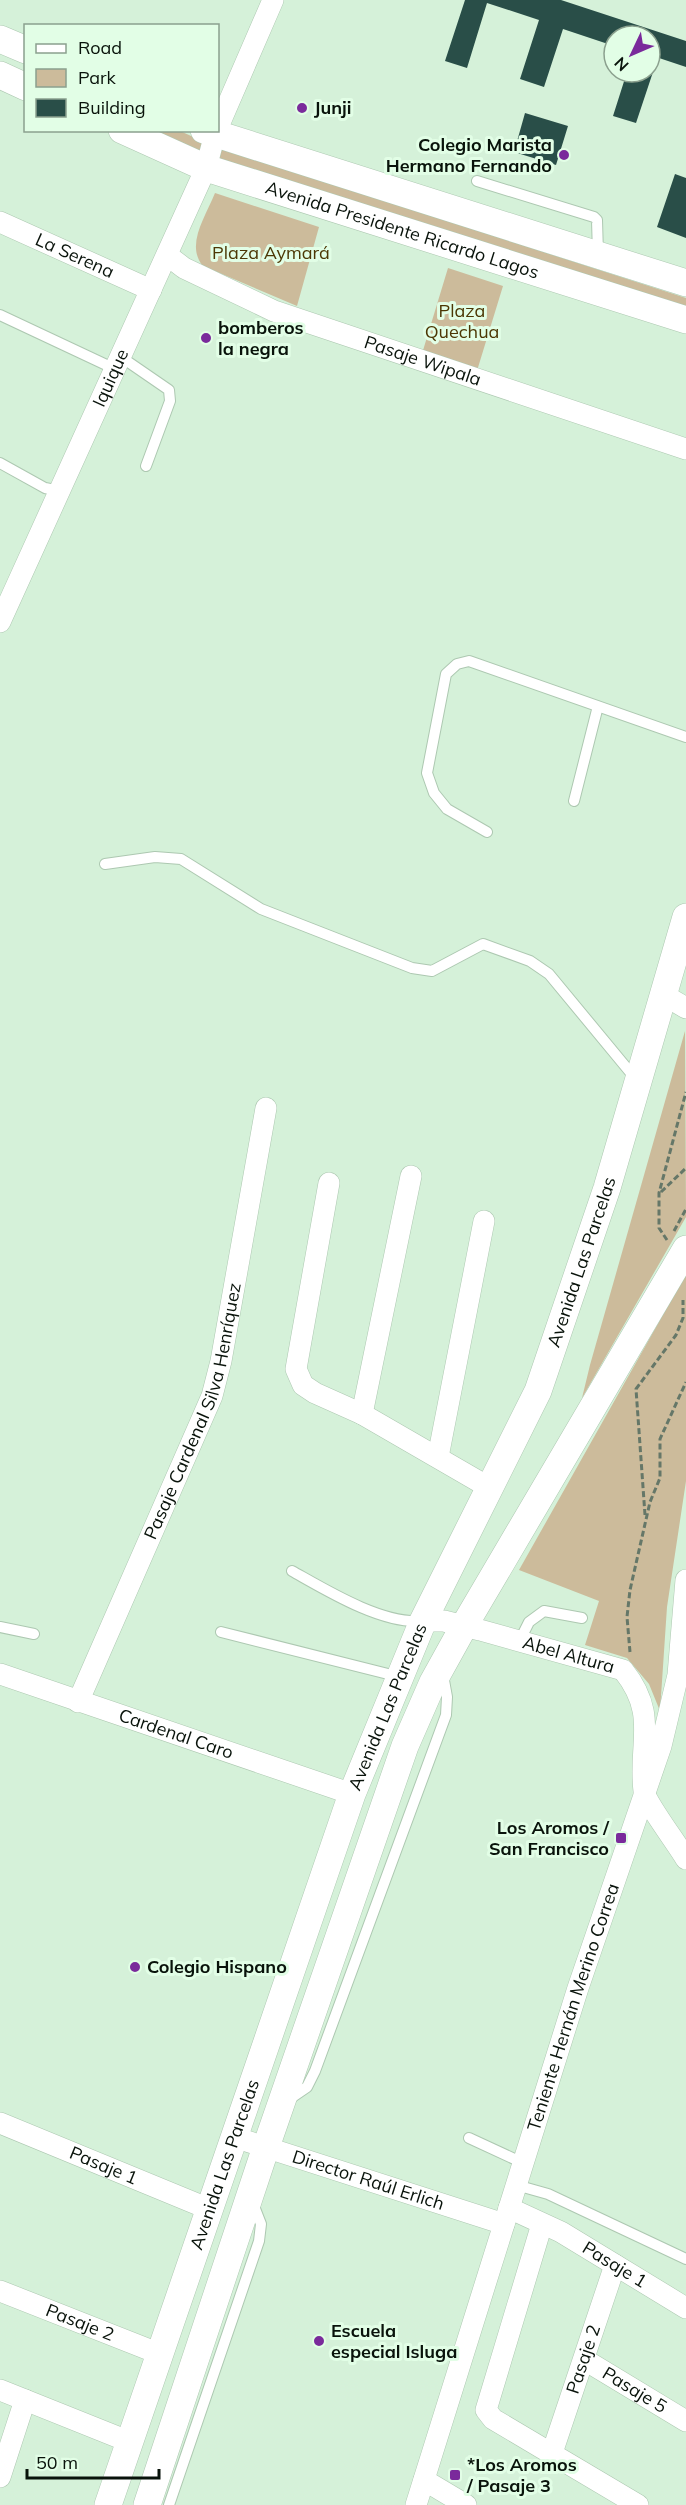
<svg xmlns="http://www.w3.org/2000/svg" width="686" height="2505" font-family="Mulish,sans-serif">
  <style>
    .green { fill: #ccbb9b }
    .building { fill: #294e48 }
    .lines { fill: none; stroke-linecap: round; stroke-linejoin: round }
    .service-casing { stroke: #adc8b1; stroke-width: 12 }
    .minor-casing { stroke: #adc8b1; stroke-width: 22 }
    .tertiary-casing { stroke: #adc8b1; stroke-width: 28 }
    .path { stroke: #657768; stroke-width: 3; stroke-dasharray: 6 3; stroke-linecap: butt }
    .service { stroke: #fff; stroke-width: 10 }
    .minor { stroke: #fff; stroke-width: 21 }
    .tertiary { stroke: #fff; stroke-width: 27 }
    .poi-dot { fill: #7a2a9b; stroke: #e2fee6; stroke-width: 2 }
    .labels { text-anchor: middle; stroke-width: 6; stroke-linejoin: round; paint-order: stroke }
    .poi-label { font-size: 18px; font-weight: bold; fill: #09130b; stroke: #e2fee6; text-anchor: start }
    .street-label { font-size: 18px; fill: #09130b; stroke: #e2fee6 }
    .park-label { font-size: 18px; fill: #4c3704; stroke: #e2fee6 }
  </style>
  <rect width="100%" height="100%" fill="#d5f1d9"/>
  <path class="green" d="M135,131H180L209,144L686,298V313Z
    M215,193L319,227L297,306L203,266C185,245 206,216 215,193Z
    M448,268L503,286L476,374L421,357Z
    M685,1031L686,1217L582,1398L590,1365Z
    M686,1274V1481L667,1607L660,1711L649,1684L627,1658L585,1645L599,1601L519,1570Z"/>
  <path class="building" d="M465,0H561L686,41V67L650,55V36H614V46L563,29L544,87L520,79L539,20L487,3L467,68L445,61Z
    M627,72H653L636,123L613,116Z
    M525,113L568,126L556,165L514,152Z
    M675,174L686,178V238L657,227Z"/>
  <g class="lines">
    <defs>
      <path id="service" d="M477,181L594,217L597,220L598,254
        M0,315L115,369
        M121,357L169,390L170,401L146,466
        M0,463L45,488L60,491
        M574,801L598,706
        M487,832L447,809L434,793L427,773L446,674L457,664L469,661L686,737
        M105,864L155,857L181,859L261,909L412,968L432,971L483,944L530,961L549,974L635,1078
        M292,1571C326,1590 381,1624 421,1621
        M0,1627L34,1634
        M221,1632L400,1677
        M520,1640L529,1622L544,1611L582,1618
        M288,2100L307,2087L315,2071L446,1715L447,1697L443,1675
        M469,2138L523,2163
        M516,2185L548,2194L686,2259
        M169,2505L259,2241L261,2224L252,2201"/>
      <g id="minor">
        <path d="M218,127L273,0"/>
        <path id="s1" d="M0,222L151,290"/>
        <path id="s2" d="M167,255L184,268L274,311L686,449"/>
        <path id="s3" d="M0,622L206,168L216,130"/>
        <path d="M664,995L686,1008"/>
        <path d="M329,1183L296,1369L303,1385L315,1393L362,1414L490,1488"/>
        <path d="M362,1414L411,1176"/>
        <path d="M438,1457L484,1221"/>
        <path id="s4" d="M423,1621H444L480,1630L623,1670C659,1715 638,1743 644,1791C646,1803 678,1845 686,1859"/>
        <path id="s5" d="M0,1674L352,1794"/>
        <path id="s6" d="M78,1702L212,1396L221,1361L266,1108"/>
        <path id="s7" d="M0,2123L209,2209"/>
        <path id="s8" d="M234,2137L504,2224"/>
        <path id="s9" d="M509,2208L561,2232L686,2308"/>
        <path d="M542,2224L486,2410L493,2419L638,2505"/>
        <path id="s10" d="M0,2291L160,2354"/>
        <path id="s11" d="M585,2360L686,2421"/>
        <path d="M0,2390L130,2442"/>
        <path id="s12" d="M552,2453L615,2265"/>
        <path d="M0,2477L25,2400"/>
        <path d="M424,2480L466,2505"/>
        <path id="s13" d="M416,2505L578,1988L661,1746L678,1675L686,1580"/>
      </g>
      <g id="tertiary">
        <path d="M0,39L26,50"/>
        <path d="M0,75L26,87"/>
        <path id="s14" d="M122,130L206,168L686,320"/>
        <path d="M204,130L686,283"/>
        <path id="s15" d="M108,2505L352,1794L423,1621L538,1391L607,1188L686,917"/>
        <path d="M147,2505L266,2147L405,1746L433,1682L464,1626L686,1249"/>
      </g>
    </defs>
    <use href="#service" class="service-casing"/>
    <use href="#minor" class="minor-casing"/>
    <use href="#tertiary" class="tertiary-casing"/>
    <path class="path" d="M661,1192L686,1168
      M674,1231L686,1209
      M667,1240L659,1228V1193L686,1092
      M645,1515L636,1389L676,1335L683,1318V1300
      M630,1652L627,1617L630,1590L650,1502L660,1478V1439L686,1382"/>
    <use href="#service" class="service"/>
    <use href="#minor" class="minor"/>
    <use href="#tertiary" class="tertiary"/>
  </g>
  <g class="poi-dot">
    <circle cx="302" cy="108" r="6"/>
    <circle cx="564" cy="155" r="6"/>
    <circle cx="206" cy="338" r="6"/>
    <rect x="615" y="1832" width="12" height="12" rx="3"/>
    <circle cx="135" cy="1967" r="6"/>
    <circle cx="319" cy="2341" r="6"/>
    <rect x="449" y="2469" width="12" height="12" rx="3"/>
  </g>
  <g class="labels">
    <g class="poi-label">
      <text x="314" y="114">Junji</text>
      <text x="552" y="151" text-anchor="end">Colegio Marista<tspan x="552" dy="21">Hermano Fernando</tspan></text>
      <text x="218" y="334">bomberos<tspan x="218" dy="21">la negra</tspan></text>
      <text x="609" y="1834" text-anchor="end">Los Aromos /<tspan x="609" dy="21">San Francisco</tspan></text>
      <text x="147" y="1973">Colegio Hispano</text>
      <text x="331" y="2337">Escuela<tspan x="331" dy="21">especial Isluga</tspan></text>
      <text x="467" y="2471">*Los Aromos<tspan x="467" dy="21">/ Pasaje 3</tspan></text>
    </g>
    <g class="street-label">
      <text dy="6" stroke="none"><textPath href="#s14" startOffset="298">Avenida Presidente Ricardo Lagos</textPath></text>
      <text dy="6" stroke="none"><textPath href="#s1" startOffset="82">La Serena</textPath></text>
      <text dy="6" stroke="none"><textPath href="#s2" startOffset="278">Pasaje Wipala</textPath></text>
      <text dy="6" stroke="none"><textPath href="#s3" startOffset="268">Iquique</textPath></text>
      <text dy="6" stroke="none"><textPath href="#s15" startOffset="1332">Avenida Las Parcelas</textPath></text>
      <text dy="6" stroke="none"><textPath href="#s6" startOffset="314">Pasaje Cardenal Silva Henríquez</textPath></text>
      <text dy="6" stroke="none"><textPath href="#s4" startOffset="150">Abel Altura</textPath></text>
      <text dy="6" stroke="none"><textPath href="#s15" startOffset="846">Avenida Las Parcelas</textPath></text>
      <text dy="6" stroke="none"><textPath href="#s5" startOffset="186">Cardenal Caro</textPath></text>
      <text dy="6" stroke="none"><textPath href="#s13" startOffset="522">Teniente Hernán Merino Correa</textPath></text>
      <text dy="6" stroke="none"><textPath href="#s15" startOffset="360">Avenida Las Parcelas</textPath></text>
      <text dy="6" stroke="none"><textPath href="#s7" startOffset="112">Pasaje 1</textPath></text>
      <text dy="6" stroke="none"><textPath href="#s8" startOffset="141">Director Raúl Erlich</textPath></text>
      <text dy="6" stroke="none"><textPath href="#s9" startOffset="120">Pasaje 1</textPath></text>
      <text dy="6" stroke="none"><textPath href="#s10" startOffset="86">Pasaje 2</textPath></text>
      <text dy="6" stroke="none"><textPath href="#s12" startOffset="99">Pasaje 2</textPath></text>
      <text dy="6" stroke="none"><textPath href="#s11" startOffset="58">Pasaje 5</textPath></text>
    </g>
    <g class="park-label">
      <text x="271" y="259">Plaza Aymará</text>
      <text x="462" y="317">Plaza<tspan x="462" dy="21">Quechua</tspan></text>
    </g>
  </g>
  <rect x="24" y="24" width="195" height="108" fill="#e2fee6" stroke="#8ba08e" stroke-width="1.5"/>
  <rect x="36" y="44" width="30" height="9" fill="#ffffff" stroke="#8ba08e" stroke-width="1.5"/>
  <text x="78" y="54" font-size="18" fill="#09130b">Road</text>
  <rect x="36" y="69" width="30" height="18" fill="#ccbb9b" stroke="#8ba08e" stroke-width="1.5"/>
  <text x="78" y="84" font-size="18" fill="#09130b">Park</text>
  <rect x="36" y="99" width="30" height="18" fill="#294e48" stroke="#8ba08e" stroke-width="1.5"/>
  <text x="78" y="114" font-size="18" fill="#09130b">Building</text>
  <g transform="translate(632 54) rotate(226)"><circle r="28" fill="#e2fee6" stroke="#8ba08e" stroke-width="1.5"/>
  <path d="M0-4.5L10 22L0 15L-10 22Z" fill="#7a2a9b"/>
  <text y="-9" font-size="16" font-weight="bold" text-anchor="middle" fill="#09130b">N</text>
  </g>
  <path d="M27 2469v9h132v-9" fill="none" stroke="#09130b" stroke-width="3"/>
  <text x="36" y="2469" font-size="18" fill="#09130b" stroke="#e2fee6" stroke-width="4.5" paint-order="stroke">50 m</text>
</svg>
